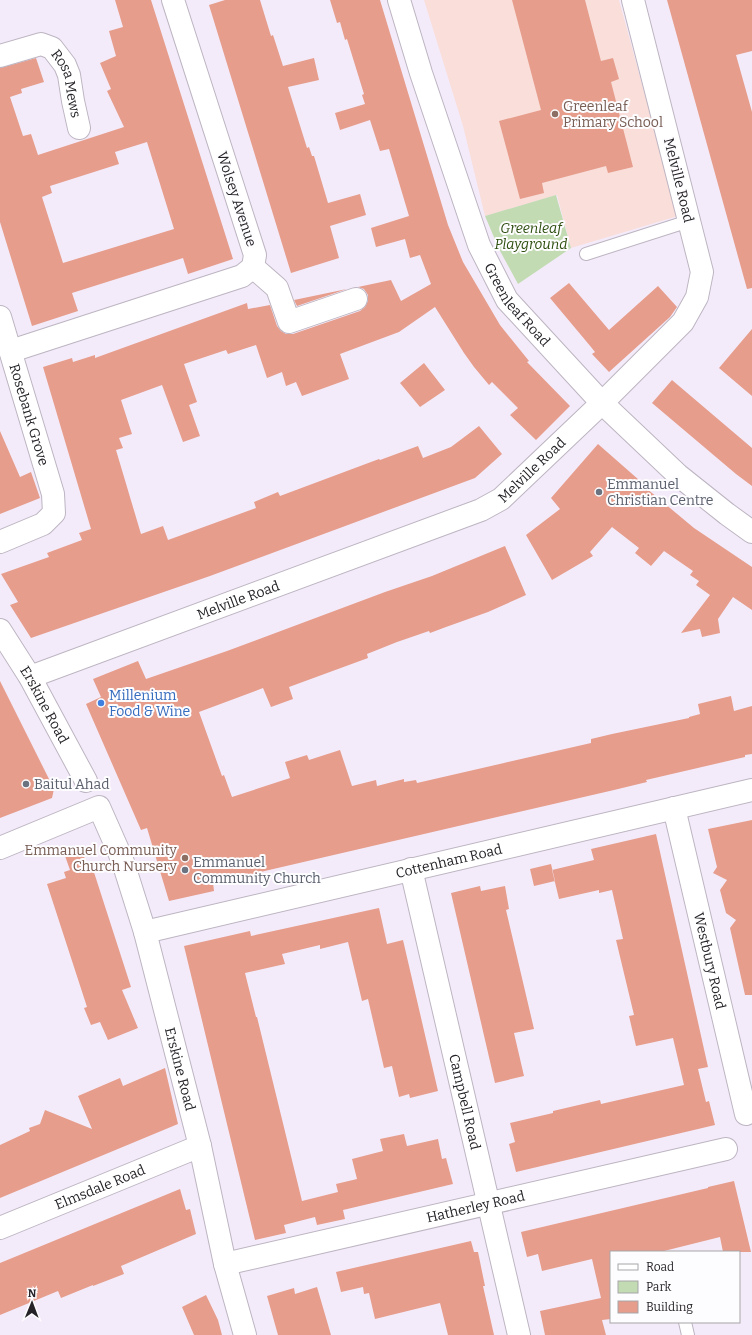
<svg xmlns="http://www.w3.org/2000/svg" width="752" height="1335" font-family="Bitter,serif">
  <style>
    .education { fill: #f9deda }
    .green { fill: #c2dbb3 }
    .building { fill: #e69d8b; fill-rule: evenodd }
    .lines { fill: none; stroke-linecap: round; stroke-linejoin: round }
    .service-casing { stroke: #bdb5c2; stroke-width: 14 }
    .minor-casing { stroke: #bdb5c2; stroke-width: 24 }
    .service { stroke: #fff; stroke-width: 12 }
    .minor { stroke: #fff; stroke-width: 22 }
    .education-dot { fill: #8d6e63; stroke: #fdfcfe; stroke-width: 1.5 }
    .worship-dot { fill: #6b7280; stroke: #fdfcfe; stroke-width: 1.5 }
    .shop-dot { fill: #3f7fe0; stroke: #fdfcfe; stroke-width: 1.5 }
    .labels { text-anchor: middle; stroke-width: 4; stroke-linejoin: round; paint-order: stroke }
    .street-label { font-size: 14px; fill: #262328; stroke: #fdfcfe }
    .education-label { font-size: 14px; fill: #785e54; stroke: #fdfcfe; text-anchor: start }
    .park-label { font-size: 14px; font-style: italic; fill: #2e4f0f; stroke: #fdfcfe }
    .worship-label { font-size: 14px; fill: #5b616d; stroke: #fdfcfe; text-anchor: start }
    .shop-label { font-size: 14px; fill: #366cbe; stroke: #fdfcfe; text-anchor: start }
  </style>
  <rect width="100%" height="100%" fill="#f4ebfa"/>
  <path class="education" d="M424,0H619L678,216L571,248L557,195L485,216L463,126Z"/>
  <path class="green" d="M556,195L571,248L518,284L499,249L485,216Z"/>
  <path class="building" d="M115,0H151L233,259L188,274L183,258L72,293L78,311L32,326L0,222V68L36,58L44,82L21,89L22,93L10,97L23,136L31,134L38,155L124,127L107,91L111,89L100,63L116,56L109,31L123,27ZM147,142L174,229L63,263L42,197L52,193L50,186L119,164L115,152Z
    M225,0H260L271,36L273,35L283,66L314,58L319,80L288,87L307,148L309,147L312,156H314L328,203L360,194L366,215L330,226L339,258L291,273L209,5Z
    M330,0H380L448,225L463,262L500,325L529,361L527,362L570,406L536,440L510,415L518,408L492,382L489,385L474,367L464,353L435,307L399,332L340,354L349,379L302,396L296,382L286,386L282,372L267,378L256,345L228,354L226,350L184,364L197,402L189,405L200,436L183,442L162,385L121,400L132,434L119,438L123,448L116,450L141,534L163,526L168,540L256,508L254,502L278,492L280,496L379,459L380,460L418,446L423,458L451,447L479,426L502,454L475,478L210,576L31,638L10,605L18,602L1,574L49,557L47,553L82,540L79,533L91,529L43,367L72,358L73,362L95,355V358L247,303L248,309L270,305L277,326L281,331L286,334H293L360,311L365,307L368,301V295L364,289L358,287L391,280L401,301L431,284L420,255L410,258L405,239L376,247L371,228L409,216L389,149L380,151L370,120L340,130L335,113L365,104L362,95L364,94L347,39L345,40L340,22L337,23Z
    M512,0H585L601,61L613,58L619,79L611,82L633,167L608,173L606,166L542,183L544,193L520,199L499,121L541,110Z
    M667,0H752V51L736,55L752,112V288L747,289Z
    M569,283L609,330L658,286L677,307L670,317L609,372L592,354L595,352L591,347L550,298Z
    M347,289L297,306L294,300Z
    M752,329V396L719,368Z
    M424,363L445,390L420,407L400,383Z
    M672,380L752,448V486L736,474L652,403Z
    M0,431L20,477L31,472L40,498L0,514Z
    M598,444L647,487L646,488L694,528L752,567V610L733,597L718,619L720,633L702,637L700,629L681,633L710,595L696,585L699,581L690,575L693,571L664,551L651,566L635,553L639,548L612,527L590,552L593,556L552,580L526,535L560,509L551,498Z
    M505,546L526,595L488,612L446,627L430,633L429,631L397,642L367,654L368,658L289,687L293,699L271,707L263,688L199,712L222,776L224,775L232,797L290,778L285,762L307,755L309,760L340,750L352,786L376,780L377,786L404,779V782L416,780L417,783L591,743V739L612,734L689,718V717L700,714L698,704L731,696L734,711L752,706V754L745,755V757L646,780L647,782L614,790L213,883L214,891L169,901L147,828L141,830L86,704L101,697L93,679L138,661L146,679L227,651L385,592L432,576Z
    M0,681L54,789L52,798L0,818Z
    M752,820V995H745L730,928L736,920L726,913L720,890L727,880L713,873L717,867L708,829Z
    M656,834L708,1067L698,1069L706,1102L709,1101L715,1125L516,1172L509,1144L515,1142L510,1123L553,1113V1111L600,1100L601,1104L684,1085L673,1038L636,1046L629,1016L634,1015L616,940L623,939L612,890L599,893V890L559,899L552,870L594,860L591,849Z
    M81,848L87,865L91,863L131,987L122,990L138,1028L108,1040L100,1022L91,1025L84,1008L87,1007L47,884L66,878L64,872L70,870L64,853Z
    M551,864L555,881L534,886L530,869Z
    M480,886L481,891L505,886L509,909L506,910L534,1029L514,1033L524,1076L495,1083L451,893Z
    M379,908L387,944L403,940L438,1091L410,1098L409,1094L399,1097L392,1066L384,1068L368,999L362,1001L348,942L320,949V945L282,954L285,964L245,973L256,1017H257L302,1201L338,1192L336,1184L357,1179L352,1159L383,1151L380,1139L404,1134L407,1146L438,1139L442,1159L446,1158L453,1184L343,1210L345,1219L317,1225L315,1217L284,1225L286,1233L255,1240L184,946L250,931L251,936Z
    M165,1068L178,1124L0,1198V1145L30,1131L29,1128L40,1124L45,1110L92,1129L78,1096L120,1078L123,1086Z
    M734,1181L751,1252H723L720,1237L660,1252H611V1319L602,1320L606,1335H545L540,1311L601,1298L592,1259L542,1271L538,1254L527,1257L521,1232L708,1188V1187Z
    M180,1189L186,1210L190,1209L196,1234L121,1266L124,1274L93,1286V1285L61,1298L58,1291L0,1315V1263Z
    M471,1241L474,1252H478L485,1286H483L494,1335H448L440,1303L375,1319L369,1293L364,1294L363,1287L341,1292L336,1272Z
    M317,1287L331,1335H278L267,1296L294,1288L295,1294Z
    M206,1295L218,1320L222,1335H194L182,1307Z"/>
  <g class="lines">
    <defs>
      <path id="service" d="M586,254L689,221
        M685,1322L688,1335"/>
      <g id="minor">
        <path id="s1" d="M399,0L421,73L479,245L507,300L602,403L678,475L727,514L752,532"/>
        <path id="s2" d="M0,56L41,44L52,48L65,65L69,75L73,101L79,128"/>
        <path d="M253,267L277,288L289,322L356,299"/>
        <path id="s3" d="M0,317L53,494L54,513L43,524L0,542"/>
        <path d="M11,351L242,276L253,267L255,255L173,0"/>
        <path id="s4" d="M0,630L30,677L86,781"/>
        <path id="s5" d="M30,677L481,510L501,499L602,403L683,322L697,297L702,272L633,0"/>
        <path id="s6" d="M674,808L746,1114"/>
        <path id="s7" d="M0,848L99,807L122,859L145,932L200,1146L225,1264L245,1335"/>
        <path id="s8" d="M411,869L519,1335"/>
        <path id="s9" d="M145,932L752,790"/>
        <path id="s10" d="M0,1228L200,1146"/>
        <path id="s11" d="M225,1264L726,1149"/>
      </g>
    </defs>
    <use href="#service" class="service-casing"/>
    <use href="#minor" class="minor-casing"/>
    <use href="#service" class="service"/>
    <use href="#minor" class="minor"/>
  </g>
  <g class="education-dot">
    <circle cx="555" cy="114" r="4"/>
    <circle cx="185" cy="858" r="4"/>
  </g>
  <g class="worship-dot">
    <circle cx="599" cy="492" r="4"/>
    <circle cx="26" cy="784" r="4"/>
    <circle cx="185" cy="870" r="4"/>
  </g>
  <circle class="shop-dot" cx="101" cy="703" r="4"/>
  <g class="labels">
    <g class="street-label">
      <text dy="5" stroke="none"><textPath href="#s2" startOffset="94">Rosa Mews</textPath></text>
      <text transform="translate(679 180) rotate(76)" y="5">Melville Road</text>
      <text transform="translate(237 199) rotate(72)" y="5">Wolsey Avenue</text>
      <text dy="5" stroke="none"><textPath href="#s1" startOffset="329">Greenleaf Road</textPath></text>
      <text dy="5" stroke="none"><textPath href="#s3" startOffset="102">Rosebank Grove</textPath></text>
      <text dy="5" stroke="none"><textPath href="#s5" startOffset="546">Melville Road</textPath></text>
      <text dy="5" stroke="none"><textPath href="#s5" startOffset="222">Melville Road</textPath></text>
      <text dy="5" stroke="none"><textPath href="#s4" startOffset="87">Erskine Road</textPath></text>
      <text dy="5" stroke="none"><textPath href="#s9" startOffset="312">Cottenham Road</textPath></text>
      <text dy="5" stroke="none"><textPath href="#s6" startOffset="157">Westbury Road</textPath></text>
      <text dy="5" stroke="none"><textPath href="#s7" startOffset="382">Erskine Road</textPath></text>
      <text dy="5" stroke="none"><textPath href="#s8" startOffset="239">Campbell Road</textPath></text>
      <text dy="5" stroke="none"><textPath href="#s10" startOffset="108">Elmsdale Road</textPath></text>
      <text dy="5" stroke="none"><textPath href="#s11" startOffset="257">Hatherley Road</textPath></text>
    </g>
    <g class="education-label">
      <text x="563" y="111">Greenleaf<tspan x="563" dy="16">Primary School</tspan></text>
      <text x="177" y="855" text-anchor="end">Emmanuel Community<tspan x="177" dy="16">Church Nursery</tspan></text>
    </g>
    <g class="park-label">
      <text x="531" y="233">Greenleaf<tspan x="531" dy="16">Playground</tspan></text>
    </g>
    <g class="worship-label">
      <text x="607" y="489">Emmanuel<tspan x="607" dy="16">Christian Centre</tspan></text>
      <text x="34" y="789">Baitul Ahad</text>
      <text x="193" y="867">Emmanuel<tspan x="193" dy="16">Community Church</tspan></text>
    </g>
    <g class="shop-label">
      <text x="109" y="700">Millenium<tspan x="109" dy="16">Food &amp; Wine</tspan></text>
    </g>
  </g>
  <rect x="610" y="1251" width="130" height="72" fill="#fdfcfe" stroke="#a7a5a8"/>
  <rect x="618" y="1264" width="20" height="6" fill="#ffffff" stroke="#a7a5a8"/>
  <text x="646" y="1271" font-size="12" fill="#262328">Road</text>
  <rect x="618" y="1281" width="20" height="12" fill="#c2dbb3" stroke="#a7a5a8"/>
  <text x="646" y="1291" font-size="12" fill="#262328">Park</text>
  <rect x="618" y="1301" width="20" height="12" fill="#e69d8b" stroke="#a7a5a8"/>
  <text x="646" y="1311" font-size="12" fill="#262328">Building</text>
  <g transform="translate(32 1303) rotate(1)" stroke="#fdfcfe" stroke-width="3" paint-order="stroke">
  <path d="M0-3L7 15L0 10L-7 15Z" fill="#262328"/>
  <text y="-6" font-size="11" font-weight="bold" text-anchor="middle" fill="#262328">N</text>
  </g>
</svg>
